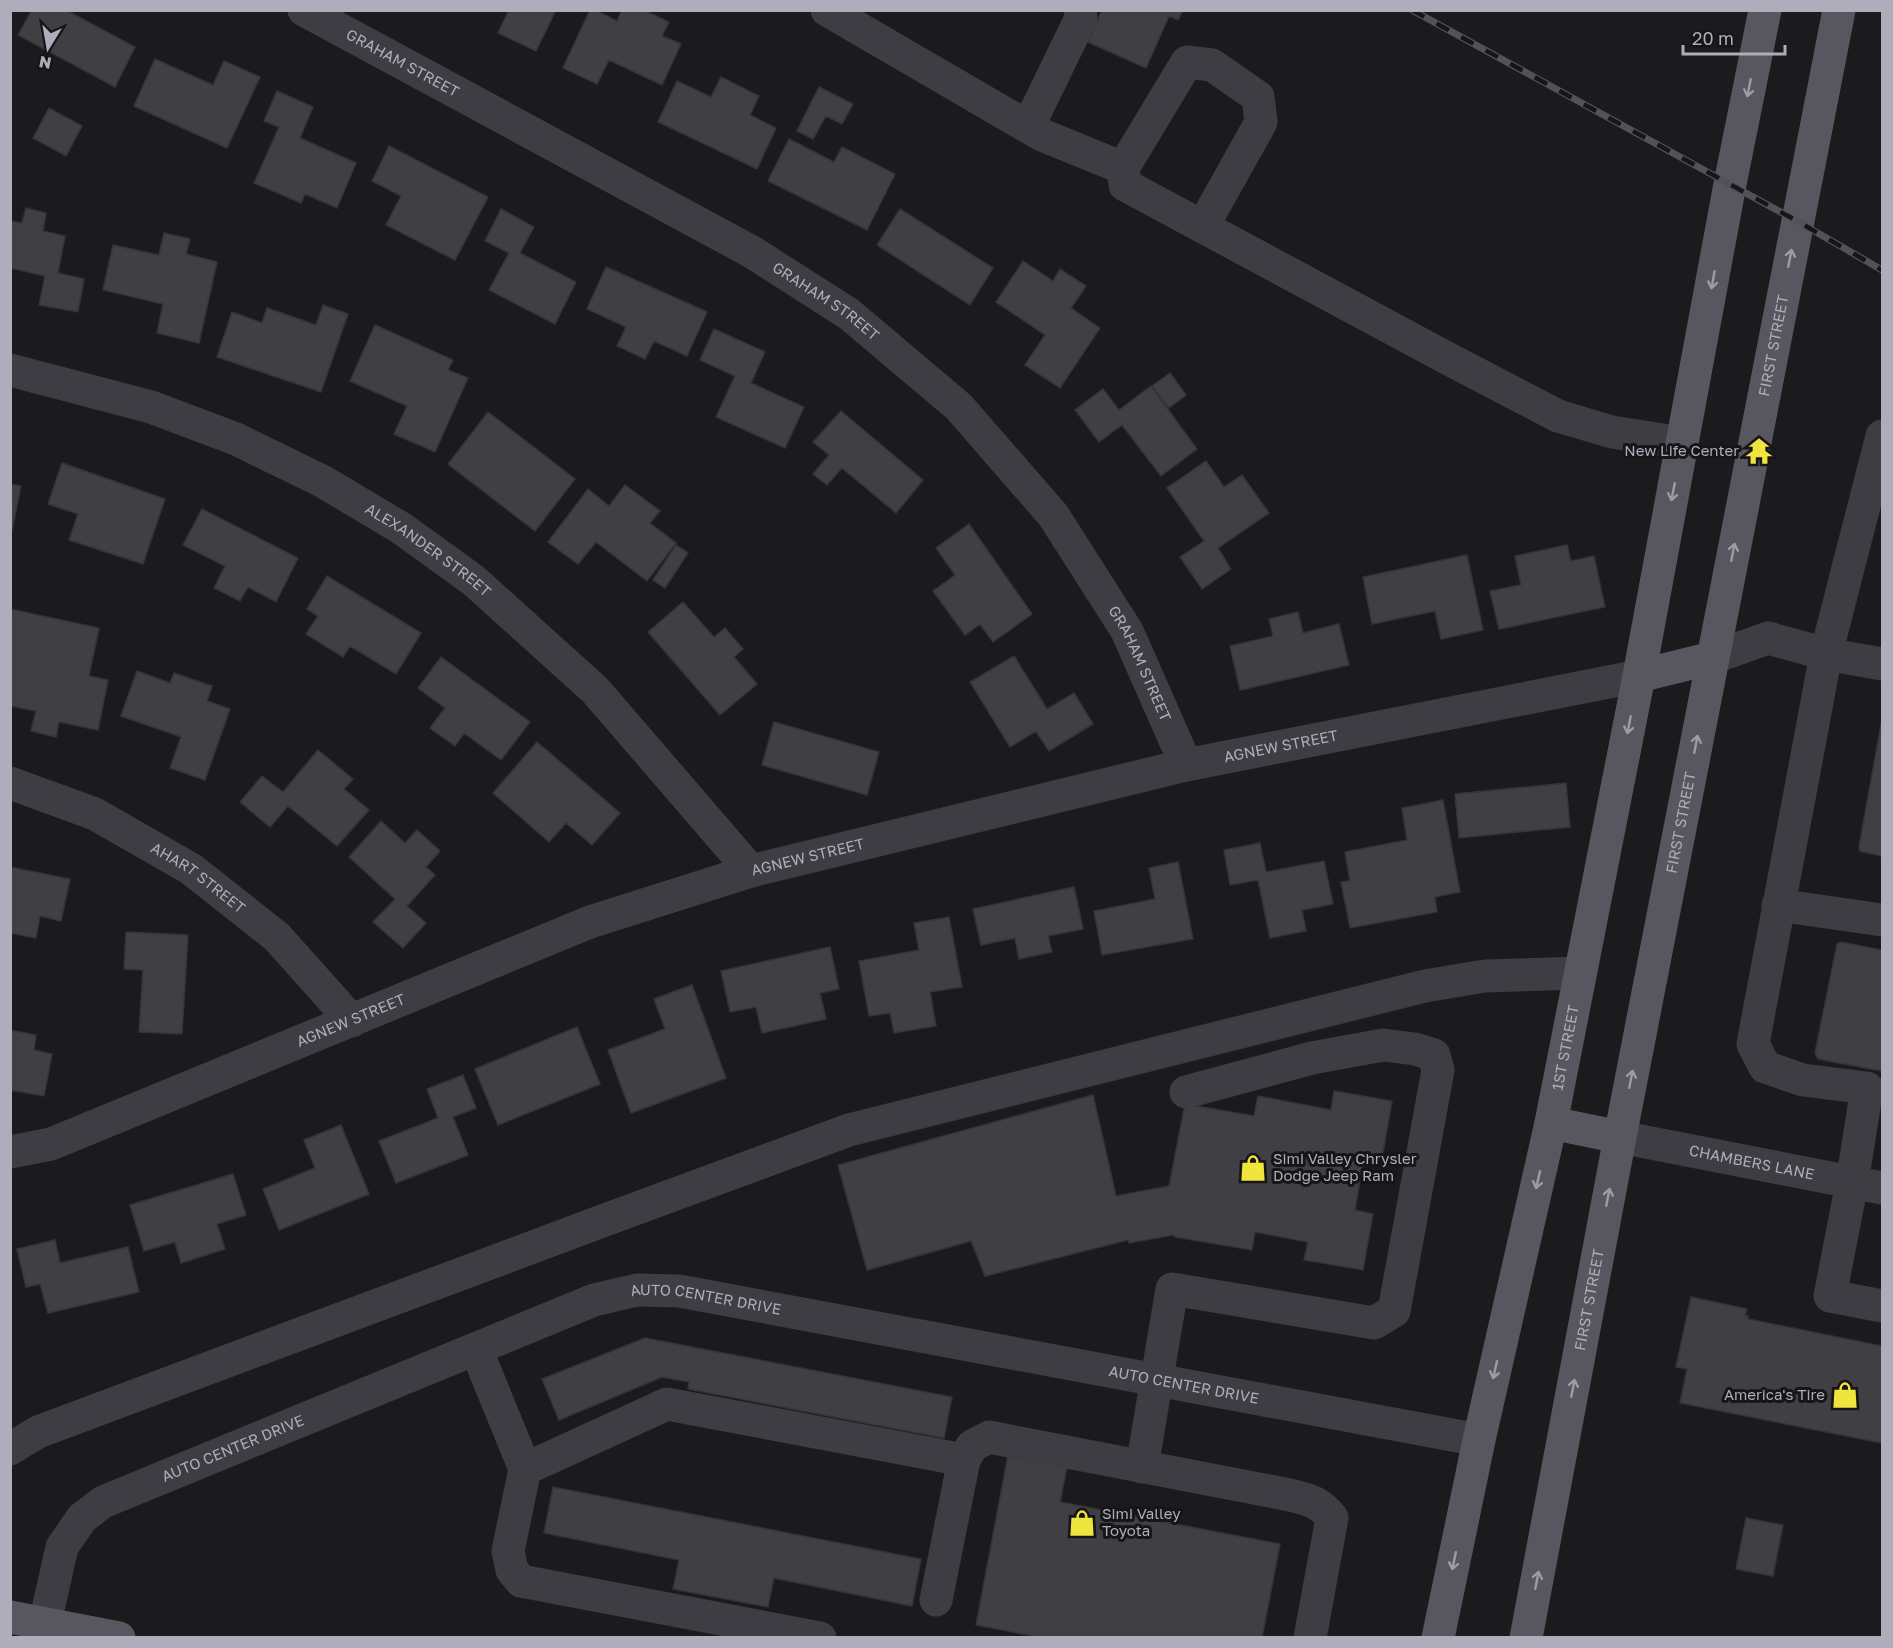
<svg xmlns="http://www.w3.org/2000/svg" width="1893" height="1648" font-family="'Golos Text',sans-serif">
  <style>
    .building { fill: #403f43; stroke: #353438; stroke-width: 1.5 }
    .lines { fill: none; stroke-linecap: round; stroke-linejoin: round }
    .minor { stroke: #3e3d43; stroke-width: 33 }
    .major { stroke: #585760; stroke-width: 33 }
    .rail-casing { stroke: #52525a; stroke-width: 7 }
    .rail { stroke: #161517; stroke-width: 4.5; stroke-dasharray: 14; stroke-linecap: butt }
    .oneway { stroke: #9c9ca9 }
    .labels { text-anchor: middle; stroke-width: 6; stroke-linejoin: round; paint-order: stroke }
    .street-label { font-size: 15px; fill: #adadbb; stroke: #161517 }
    .poi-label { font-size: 15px; fill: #adadbb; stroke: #161517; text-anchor: end }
  </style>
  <rect width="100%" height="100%" fill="#1b1a1c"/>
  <path class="building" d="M32,10H66L135,47L115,87L18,35Z
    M509,10H556L536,51L498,33Z
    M590,10H595L617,21L622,10H644L669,22L662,36L681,44L662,85L609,60L597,84L563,68Z
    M1102,10H1183L1178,20L1169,16L1146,68L1088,42Z
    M155,59L213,85L224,61L260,77L227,148L134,106Z
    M721,77L759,96L750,115L776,128L757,169L658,122L677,81L711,97Z
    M819,87L853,104L842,124L826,116L813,139L797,131Z
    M277,91L313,107L300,138L356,163L337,208L305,194L301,203L254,183L279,127L264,121Z
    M49,108L82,126L66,156L33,138Z
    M789,139L834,162L842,147L895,174L867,230L768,181Z
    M389,146L488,197L455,260L386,225L401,196L372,181Z
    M26,208L46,213L43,231L65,236L58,273L84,279L78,312L39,305L45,276L10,268V221L22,223Z
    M501,209L534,227L520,253L576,282L555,324L489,290L509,253L485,241Z
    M900,209L993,268L970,305L877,245Z
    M164,233L190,239L186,254L217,262L199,343L157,333L163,304L103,290L113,245L159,255Z
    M1023,261L1053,281L1060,269L1086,286L1071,308L1100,328L1060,388L1025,365L1045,335L996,302Z
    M606,267L707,312L687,356L654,341L645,359L617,346L626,327L587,309Z
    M323,305L348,314L321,392L217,357L232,312L262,323L267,308L316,325Z
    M375,325L453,360L448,370L468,378L435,452L394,434L407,406L350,381Z
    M714,329L765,352L751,383L804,407L785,448L716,417L735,376L700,360Z
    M1170,373L1186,395L1169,408L1152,386Z
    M1151,386L1197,449L1161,476L1122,425L1099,442L1075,410L1103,389L1119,410Z
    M841,411L923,480L896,513L842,468L827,485L813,474L829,455L813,442Z
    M488,412L575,479L535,531L448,464Z
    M1206,461L1224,487L1242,475L1269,513L1218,548L1231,569L1202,589L1180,557L1204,541L1167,488Z
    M62,463L165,499L143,564L69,540L78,514L48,504Z
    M10,484L21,486L12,531H10Z
    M625,485L660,511L650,523L676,543L647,581L596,542L578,564L548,542L588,489L609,506Z
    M202,509L298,558L276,602L248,587L240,601L214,588L225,566L183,545Z
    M969,524L1032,614L993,642L980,624L965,635L933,591L955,575L936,548Z
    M676,545L688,553L665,588L653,580Z
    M1567,545L1571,561L1594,556L1605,607L1499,629L1490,591L1521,585L1515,556Z
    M1467,555L1483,630L1441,639L1435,611L1372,624L1363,577Z
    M327,576L421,633L396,674L350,646L343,657L306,634L318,616L307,609Z
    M683,602L714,637L725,628L743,649L734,657L757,684L720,715L648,632Z
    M10,609L99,628L89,676L108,680L98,730L59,722L56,737L31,731L36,711L10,706Z
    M1298,612L1303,633L1339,624L1349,665L1240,690L1230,646L1273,636L1269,619Z
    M1014,656L1047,709L1074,693L1093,724L1049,751L1036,731L1010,747L970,682Z
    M441,657L530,722L501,760L464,733L455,746L430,728L445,708L418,688Z
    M137,671L170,683L174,673L212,686L207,701L230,709L205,780L170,768L181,737L121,716Z
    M1882,719V856L1860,851L1859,847Z
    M774,722L879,752L867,795L762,765Z
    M537,742L620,813L592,845L566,823L549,842L493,793Z
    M318,750L353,779L344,789L369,810L337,846L288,806L270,827L240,802L262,776L283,792Z
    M1566,783L1570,827L1459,838L1455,794Z
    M1443,800L1460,892L1435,897L1437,912L1350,928L1341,882L1350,881L1345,852L1407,840L1402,808Z
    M381,821L405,843L417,830L440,851L426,867L435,875L407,906L426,923L403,948L373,922L395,899L349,857Z
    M1260,843L1266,872L1324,861L1333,904L1302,910L1306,931L1270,938L1258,880L1230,885L1224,850Z
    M1178,862L1193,939L1102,955L1094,911L1155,899L1149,868Z
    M10,867L70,879L61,921L40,916L36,938L10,933Z
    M1074,887L1083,929L1048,936L1052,952L1019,959L1015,938L981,945L973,909Z
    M949,917L962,987L930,992L936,1026L894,1033L890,1013L869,1016L859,961L919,950L914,923Z
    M126,932L188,935L182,1034L139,1032L143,970L124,969Z
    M1841,942L1882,950V1071L1818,1059L1815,1053L1837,944Z
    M830,947L839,989L820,993L826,1019L762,1033L756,1007L730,1012L721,971Z
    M692,985L726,1078L631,1113L608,1050L665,1029L654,999Z
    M577,1027L600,1084L498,1125L475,1069Z
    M10,1030L36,1035L34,1050L52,1054L44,1096L10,1090Z
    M463,1075L476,1108L453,1117L468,1155L396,1183L379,1141L438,1118L427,1089Z
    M1334,1091L1392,1101L1382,1158L1364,1155L1355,1210L1373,1214L1363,1270L1304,1260L1308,1242L1255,1232L1252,1250L1175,1237L1173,1235L1129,1243L1128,1240L985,1276L971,1241L867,1270L838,1165L1093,1095L1116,1196L1169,1186L1185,1104L1254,1116L1258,1096L1331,1110Z
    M341,1125L369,1194L279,1230L263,1189L315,1168L304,1140Z
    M233,1174L246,1215L217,1224L225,1249L181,1263L175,1242L144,1251L130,1205Z
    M55,1240L60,1263L128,1247L139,1292L48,1313L40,1284L26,1287L17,1249Z
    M1691,1297L1747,1309L1745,1316H1748V1319L1882,1346V1443L1680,1403L1687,1369L1676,1367Z
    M645,1338L952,1397L944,1438L688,1389L689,1382L662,1377L559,1420L542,1379Z
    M1009,1450L1068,1462L1060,1502L1280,1544L1262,1638H1044L976,1625Z
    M553,1487L921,1559L912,1606L774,1578L768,1607L673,1589L679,1560L544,1533Z
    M1746,1518L1783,1525L1773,1576L1736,1569Z"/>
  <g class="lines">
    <g class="minor">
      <path id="s1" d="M304,10L752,252L849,314L959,407L1053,515L1127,631L1186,765"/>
      <path d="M827,10L1042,135L1123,168"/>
      <path d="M1028,127L1081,18L1080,10"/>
      <path d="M1203,226L1261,122L1258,97L1212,65L1187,62L1123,168L1125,185L1445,357L1558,416L1612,432L1682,443"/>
      <path id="s2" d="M10,370L151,407L236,439L322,481L401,528L473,580L595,690L751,871"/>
      <path d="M1882,436L1826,654L1753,1044L1765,1067L1803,1080L1867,1088L1852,1183L1830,1296L1882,1306"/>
      <path d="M1712,658L1768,638L1826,654L1882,664"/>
      <path id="s3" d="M10,783L95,814L191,869L277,937L352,1021"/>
      <path d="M1778,905L1882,920"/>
      <path id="s4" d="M1620,1137L1882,1188"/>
      <path id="s5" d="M10,1152L51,1144L590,922L751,871L1186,765L1639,676"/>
      <path d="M476,1349L525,1469L508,1551L512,1570L521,1581L820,1638"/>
      <path d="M10,1449L38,1432L605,1220L849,1130L1425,986L1485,976L1580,973"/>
      <path d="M1142,1467L1172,1289L1374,1323L1394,1311L1438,1070L1434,1055L1415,1049L1383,1045L1312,1058L1186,1092"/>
      <path d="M525,1469L667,1404L964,1460"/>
      <path d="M936,1600L964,1460L972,1446L989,1437L1290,1495C1310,1500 1320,1502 1332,1518L1310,1638"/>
      <path id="s6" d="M45,1623L62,1547L82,1518L103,1502L594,1300L637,1290L679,1291L1479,1440"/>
    </g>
    <g class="major">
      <path d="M1639,676L1712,658"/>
      <path d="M1551,1123L1620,1137"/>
      <path d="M10,1617L119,1638"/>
      <path id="s7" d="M1438,1638L1479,1440L1551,1123L1639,676L1730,184L1765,10"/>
      <path id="s8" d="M1526,1638L1620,1137L1839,10"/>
    </g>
    <defs>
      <path id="rail" d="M1412,10L1797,221L1882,270"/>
    </defs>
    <use href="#rail" class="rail-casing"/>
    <use href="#rail" class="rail"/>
  </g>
  <defs><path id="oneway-shaft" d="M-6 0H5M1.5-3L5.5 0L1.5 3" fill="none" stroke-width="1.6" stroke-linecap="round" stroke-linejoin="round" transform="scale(1.5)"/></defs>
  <g class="oneway">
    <use href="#oneway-shaft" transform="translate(1749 88) rotate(101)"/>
    <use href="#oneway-shaft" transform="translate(1790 258) rotate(-79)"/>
    <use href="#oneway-shaft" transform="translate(1713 280) rotate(100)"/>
    <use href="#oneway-shaft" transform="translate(1673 492) rotate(101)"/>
    <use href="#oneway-shaft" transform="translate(1733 552) rotate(-79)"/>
    <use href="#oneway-shaft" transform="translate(1629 725) rotate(101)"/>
    <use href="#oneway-shaft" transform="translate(1696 744) rotate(-79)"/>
    <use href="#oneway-shaft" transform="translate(1631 1079) rotate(-79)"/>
    <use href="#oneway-shaft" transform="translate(1538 1180) rotate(103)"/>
    <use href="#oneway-shaft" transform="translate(1608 1197) rotate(-79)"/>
    <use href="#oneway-shaft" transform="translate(1495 1370) rotate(103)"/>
    <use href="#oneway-shaft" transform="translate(1573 1388) rotate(-79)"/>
    <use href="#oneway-shaft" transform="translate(1454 1561) rotate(102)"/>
    <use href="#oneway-shaft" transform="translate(1537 1580) rotate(-79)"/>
  </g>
  <defs>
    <symbol id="temple-bare" viewBox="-9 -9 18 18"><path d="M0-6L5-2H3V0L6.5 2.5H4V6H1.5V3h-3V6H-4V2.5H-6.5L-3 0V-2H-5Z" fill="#f0e53e" stroke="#161517" stroke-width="2.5" paint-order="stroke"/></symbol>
    <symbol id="shop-bare" viewBox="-9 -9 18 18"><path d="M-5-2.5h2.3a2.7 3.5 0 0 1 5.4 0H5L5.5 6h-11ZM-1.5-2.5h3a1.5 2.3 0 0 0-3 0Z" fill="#f0e53e" stroke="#161517" stroke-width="2.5" paint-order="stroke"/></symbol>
  </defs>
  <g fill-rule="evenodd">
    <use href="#temple-bare" x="1740" y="432" width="38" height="38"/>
    <use href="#shop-bare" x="1234" y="1149" width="38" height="38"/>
    <use href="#shop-bare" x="1826" y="1376" width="38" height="38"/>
    <use href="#shop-bare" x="1063" y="1504" width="38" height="38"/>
  </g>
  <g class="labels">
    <g class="street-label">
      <text dy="5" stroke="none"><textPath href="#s1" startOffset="112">GRAHAM STREET</textPath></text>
      <text dy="5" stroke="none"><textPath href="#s1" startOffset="598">GRAHAM STREET</textPath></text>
      <text dy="5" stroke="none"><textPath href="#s8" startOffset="1316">FIRST STREET</textPath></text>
      <text dy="5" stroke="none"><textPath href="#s2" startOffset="459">ALEXANDER STREET</textPath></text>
      <text dy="5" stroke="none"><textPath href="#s1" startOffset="1084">GRAHAM STREET</textPath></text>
      <text dy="5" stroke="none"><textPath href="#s5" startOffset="1338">AGNEW STREET</textPath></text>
      <text dy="5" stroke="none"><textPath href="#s8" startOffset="830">FIRST STREET</textPath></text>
      <text dy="5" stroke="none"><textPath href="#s5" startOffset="852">AGNEW STREET</textPath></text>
      <text dy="5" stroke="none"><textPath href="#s3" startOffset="212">AHART STREET</textPath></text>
      <text dy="5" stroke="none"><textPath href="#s5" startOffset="366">AGNEW STREET</textPath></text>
      <text dy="5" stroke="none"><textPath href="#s7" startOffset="604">1ST STREET</textPath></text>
      <text dy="5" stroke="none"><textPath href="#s4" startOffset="134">CHAMBERS LANE</textPath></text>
      <text dy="5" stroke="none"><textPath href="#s8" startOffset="344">FIRST STREET</textPath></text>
      <text dy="5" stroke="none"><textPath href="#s6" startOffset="784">AUTO CENTER DRIVE</textPath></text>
      <text dy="5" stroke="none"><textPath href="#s6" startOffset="1270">AUTO CENTER DRIVE</textPath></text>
      <text dy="5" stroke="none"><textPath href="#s6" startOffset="280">AUTO CENTER DRIVE</textPath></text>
    </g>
    <g class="poi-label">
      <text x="1739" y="456">New Life Center</text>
      <text x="1273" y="1164" text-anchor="start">Simi Valley Chrysler<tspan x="1273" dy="17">Dodge Jeep Ram</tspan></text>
      <text x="1825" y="1400">America's Tire</text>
      <text x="1102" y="1519" text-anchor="start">Simi Valley<tspan x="1102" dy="17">Toyota</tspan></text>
    </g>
  </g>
  <rect width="1893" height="1648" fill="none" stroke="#adadbb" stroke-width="24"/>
  <g transform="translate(48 48) rotate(191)" stroke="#161517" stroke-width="4.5" paint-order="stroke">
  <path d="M0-4.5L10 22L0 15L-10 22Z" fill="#adadbb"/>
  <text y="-9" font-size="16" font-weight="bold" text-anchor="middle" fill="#adadbb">N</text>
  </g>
  <path d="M1683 45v9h102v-9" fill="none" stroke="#adadbb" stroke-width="3"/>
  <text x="1692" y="45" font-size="18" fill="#adadbb" stroke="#161517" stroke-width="4.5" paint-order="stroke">20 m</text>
</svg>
